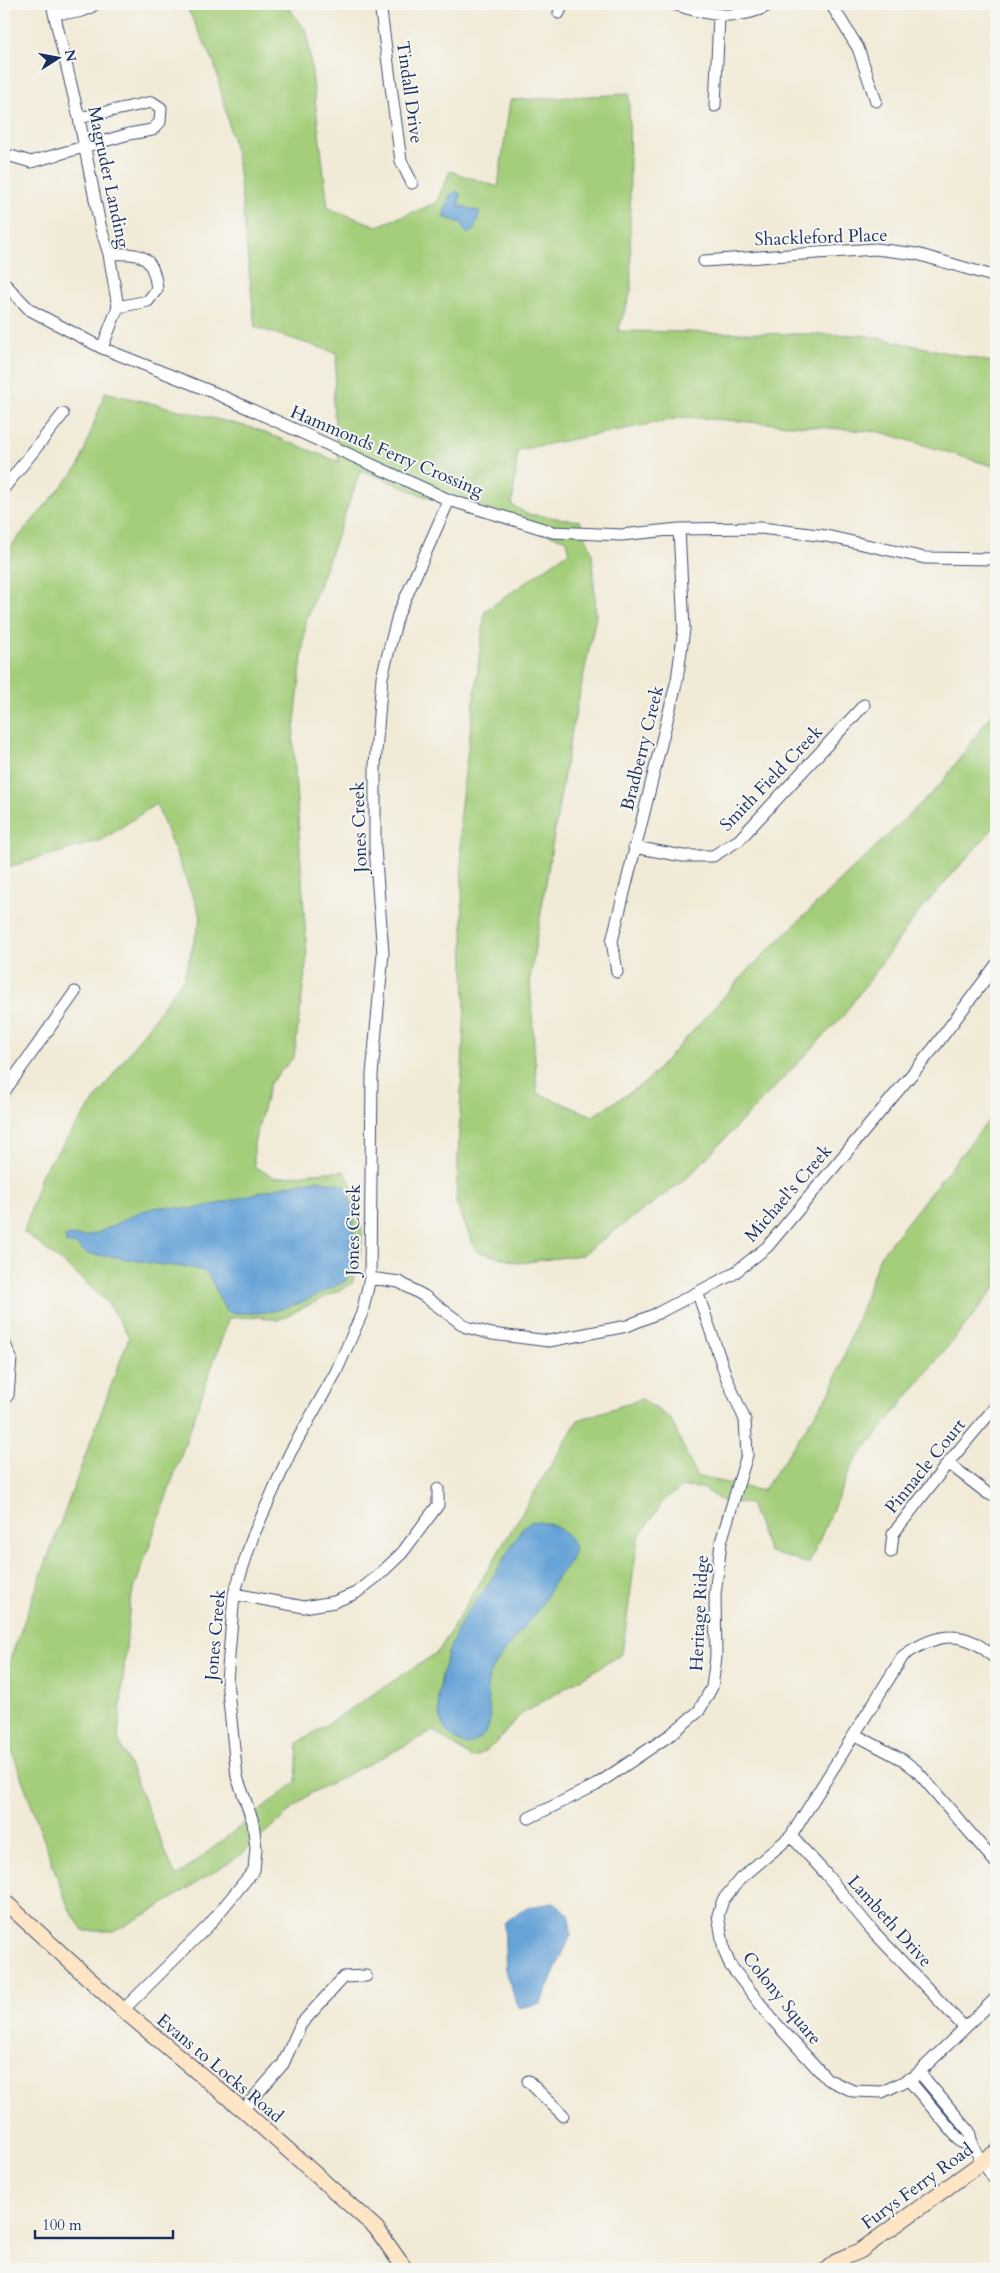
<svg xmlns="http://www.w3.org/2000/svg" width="1000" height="2273" font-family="Cardo,serif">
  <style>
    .green { fill: #a4ce7a; stroke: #607e6c }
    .water { fill: #66a3d7; stroke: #40699a }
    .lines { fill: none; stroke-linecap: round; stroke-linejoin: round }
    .street-casing { stroke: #3b4b70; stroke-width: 13 }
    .secondary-casing { stroke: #3b4b70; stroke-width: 17 }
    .street { stroke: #fff; stroke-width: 11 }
    .secondary { stroke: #fee5c5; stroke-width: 15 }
    .labels { text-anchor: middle; stroke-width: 4; stroke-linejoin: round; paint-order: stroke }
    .street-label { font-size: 18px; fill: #1b2f5e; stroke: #f6f6f2 }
  </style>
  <rect width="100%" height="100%" fill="#f6f6f2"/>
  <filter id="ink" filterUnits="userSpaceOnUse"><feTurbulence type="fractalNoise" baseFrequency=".02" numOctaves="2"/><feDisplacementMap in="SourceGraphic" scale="10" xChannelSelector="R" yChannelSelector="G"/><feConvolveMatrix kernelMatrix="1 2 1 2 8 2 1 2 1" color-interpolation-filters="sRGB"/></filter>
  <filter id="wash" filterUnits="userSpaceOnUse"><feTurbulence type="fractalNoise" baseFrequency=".0096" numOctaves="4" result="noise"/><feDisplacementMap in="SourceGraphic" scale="20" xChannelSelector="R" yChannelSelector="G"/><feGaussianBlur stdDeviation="1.12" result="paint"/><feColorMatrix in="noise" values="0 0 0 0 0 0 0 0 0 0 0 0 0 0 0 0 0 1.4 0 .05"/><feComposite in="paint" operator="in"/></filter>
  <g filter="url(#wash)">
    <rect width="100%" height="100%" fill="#f1ead6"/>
    <path class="green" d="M185,4H286L307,32L328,208L377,226L436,203L450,171L498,187L510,100L629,94L631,291L618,331L864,335L996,363V467L881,432L685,417L518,450L512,505L527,514L580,521L592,553L596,616L569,745L530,978L537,1093L593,1116L647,1081L754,964L941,784L996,708V825L918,913L843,1016L687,1178L582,1255L519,1263L476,1251L456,1203L465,1003L460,813L485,611L569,552L567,540L424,496L361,470L306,621L293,740L307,957L294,1057L270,1083L254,1143V1166L275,1178L311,1173L344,1171C355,1187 363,1219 362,1238C362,1253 355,1270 352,1284L278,1320L259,1317L229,1318L130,1601L118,1738L176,1877L296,1782L298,1743L438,1652L578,1420L642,1399L671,1419L696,1476L763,1491L832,1389L880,1256L996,1111V1287L852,1465L809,1564L769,1552L750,1504L722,1501L702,1488L683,1487L665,1499L638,1538L622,1654L520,1715L497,1742L479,1755L471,1758L434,1731L311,1793L242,1854L157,1908L115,1931H83L68,1907L4,1729V1676L129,1337L108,1303L73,1271L24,1232L42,1173L184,977L201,917L156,804L102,840L4,868V554L79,466L105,392L253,428L339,462L333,404L337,353L255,327L238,163L214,62Z"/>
    <path class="water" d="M457,191L460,194L459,205L480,212L474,230L468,234L463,229L464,224L443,217L450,195Z
      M317,1180L344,1185C360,1214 354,1249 346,1281C314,1296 288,1313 251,1313C242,1313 234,1314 225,1310L209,1275L204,1271L189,1267L162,1265L116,1257L87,1254L76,1245L66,1243L65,1237C72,1233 78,1238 86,1236C109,1232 129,1213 153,1208C167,1205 183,1210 198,1208C239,1200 276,1185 317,1180Z
      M532,1521C552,1523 566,1529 575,1547C574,1561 564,1568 556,1579C549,1590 544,1602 536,1612C521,1630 507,1647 494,1667C474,1697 511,1728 467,1745C458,1741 449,1737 444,1727C429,1703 448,1648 460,1625C466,1611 478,1600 486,1588C499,1568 511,1546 524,1526Z
      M554,1903L569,1914L571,1935L540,2004L519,2008L506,1975L504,1923L527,1907Z"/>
  </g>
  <g filter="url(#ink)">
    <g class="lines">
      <defs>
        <path id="street" d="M52,4L54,13C69,13 84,14 95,4
          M380,4L401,161L412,183
          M674,4C707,15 739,22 771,4
          M831,4L858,48L876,101
          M54,13L79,118L100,225L109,254L118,307L102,348
          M559,13L563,4
          M715,106L719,16
          M4,154L31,162L129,134L152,130L160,122L161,108L152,102L79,118
          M109,254C141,253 153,254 157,289L148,301L118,307
          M704,261L875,249L917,254L996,277
          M4,283L30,310L102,348L215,393L449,500L553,532L621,535L679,529L761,528L826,536L925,558L996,559
          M4,488L63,414
          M634,847L683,856H713L739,840L864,705
          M617,972L612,941L677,680L684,629L679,529
          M4,1092L75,992
          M370,1278L399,1282L424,1296L466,1327L492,1334L549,1341L627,1326L658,1313L733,1274L767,1247L933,1049L996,965
          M4,1342L11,1358L8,1395L4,1400
          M948,1463L987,1493L996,1497
          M891,1552L893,1534L948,1463L996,1406
          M234,1594L304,1607L334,1602L356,1593L379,1575L402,1553L438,1505V1489
          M996,1660C967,1628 937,1632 903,1656L791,1836L740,1879L723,1900L718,1915L724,1950L730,1965L772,2019L827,2079L853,2091L882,2092L914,2077L996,1998
          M856,1735L903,1760L917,1771L996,1863
          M529,1818L596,1785L670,1735L699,1711L712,1687L716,1657L715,1595L721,1542L747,1455L745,1420L727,1379L698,1294
          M791,1836L826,1874L871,1929L964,2027
          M123,2010L209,1925L254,1870L256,1848L253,1822L237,1777L227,1681L234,1594L253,1536L290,1453L336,1372L362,1313L370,1278L372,1075L383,953L375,848V765L382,677L398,615L449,500
          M919,2072L969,2131L973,2147L996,2182
          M908,2079L961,2142L973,2147
          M528,2081L563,2115
          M243,2110L283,2064L301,2024L344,1977L366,1976"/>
        <path id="secondary" d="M4,1901L123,2010L243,2110L376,2228L405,2269
          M827,2269L838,2260L860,2251L996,2152"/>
      </defs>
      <use href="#street" class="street-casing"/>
      <use href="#secondary" class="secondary-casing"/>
      <use href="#street" class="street"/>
      <use href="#secondary" class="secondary"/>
    </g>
  </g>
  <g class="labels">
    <g class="street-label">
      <text transform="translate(410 92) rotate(82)" y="6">Tindall Drive</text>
      <text transform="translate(109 177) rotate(78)" y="6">Magruder Landing</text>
      <text transform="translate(821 237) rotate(-2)" y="6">Shackleford Place</text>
      <text transform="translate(387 451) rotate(23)" y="6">Hammonds Ferry Crossing</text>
      <text transform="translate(642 748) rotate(-76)" y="6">Bradberry Creek</text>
      <text transform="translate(771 778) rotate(-46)" y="6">Smith Field Creek</text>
      <text transform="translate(359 827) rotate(-92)" y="6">Jones Creek</text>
      <text transform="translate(788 1193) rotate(-49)" y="6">Michael's Creek</text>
      <text transform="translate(353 1230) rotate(-89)" y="6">Jones Creek</text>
      <text transform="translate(925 1466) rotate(-51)" y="6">Pinnacle Court</text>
      <text transform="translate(699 1613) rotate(-87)" y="6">Heritage Ridge</text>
      <text transform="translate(215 1635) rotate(-85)" y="6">Jones Creek</text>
      <text transform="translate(890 1921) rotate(48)" y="6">Lambeth Drive</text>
      <text transform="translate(782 1998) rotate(51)" y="6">Colony Square</text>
      <text transform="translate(220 2068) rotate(40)" y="6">Evans to Locks Road</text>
      <text transform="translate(917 2186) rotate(-36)" y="6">Furys Ferry Road</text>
    </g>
  </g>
  <rect width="1000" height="2273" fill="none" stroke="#f6f6f2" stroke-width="20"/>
  <g transform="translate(58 58) rotate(79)" stroke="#f6f6f2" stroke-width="4" paint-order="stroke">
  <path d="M0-4L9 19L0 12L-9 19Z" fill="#1b2f5e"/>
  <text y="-8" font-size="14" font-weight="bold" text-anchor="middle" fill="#1b2f5e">N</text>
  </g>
  <path d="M35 2230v8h138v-8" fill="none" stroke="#1b2f5e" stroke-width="2.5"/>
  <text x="42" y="2230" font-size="15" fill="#1b2f5e" stroke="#f6f6f2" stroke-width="4" paint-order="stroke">100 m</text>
</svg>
